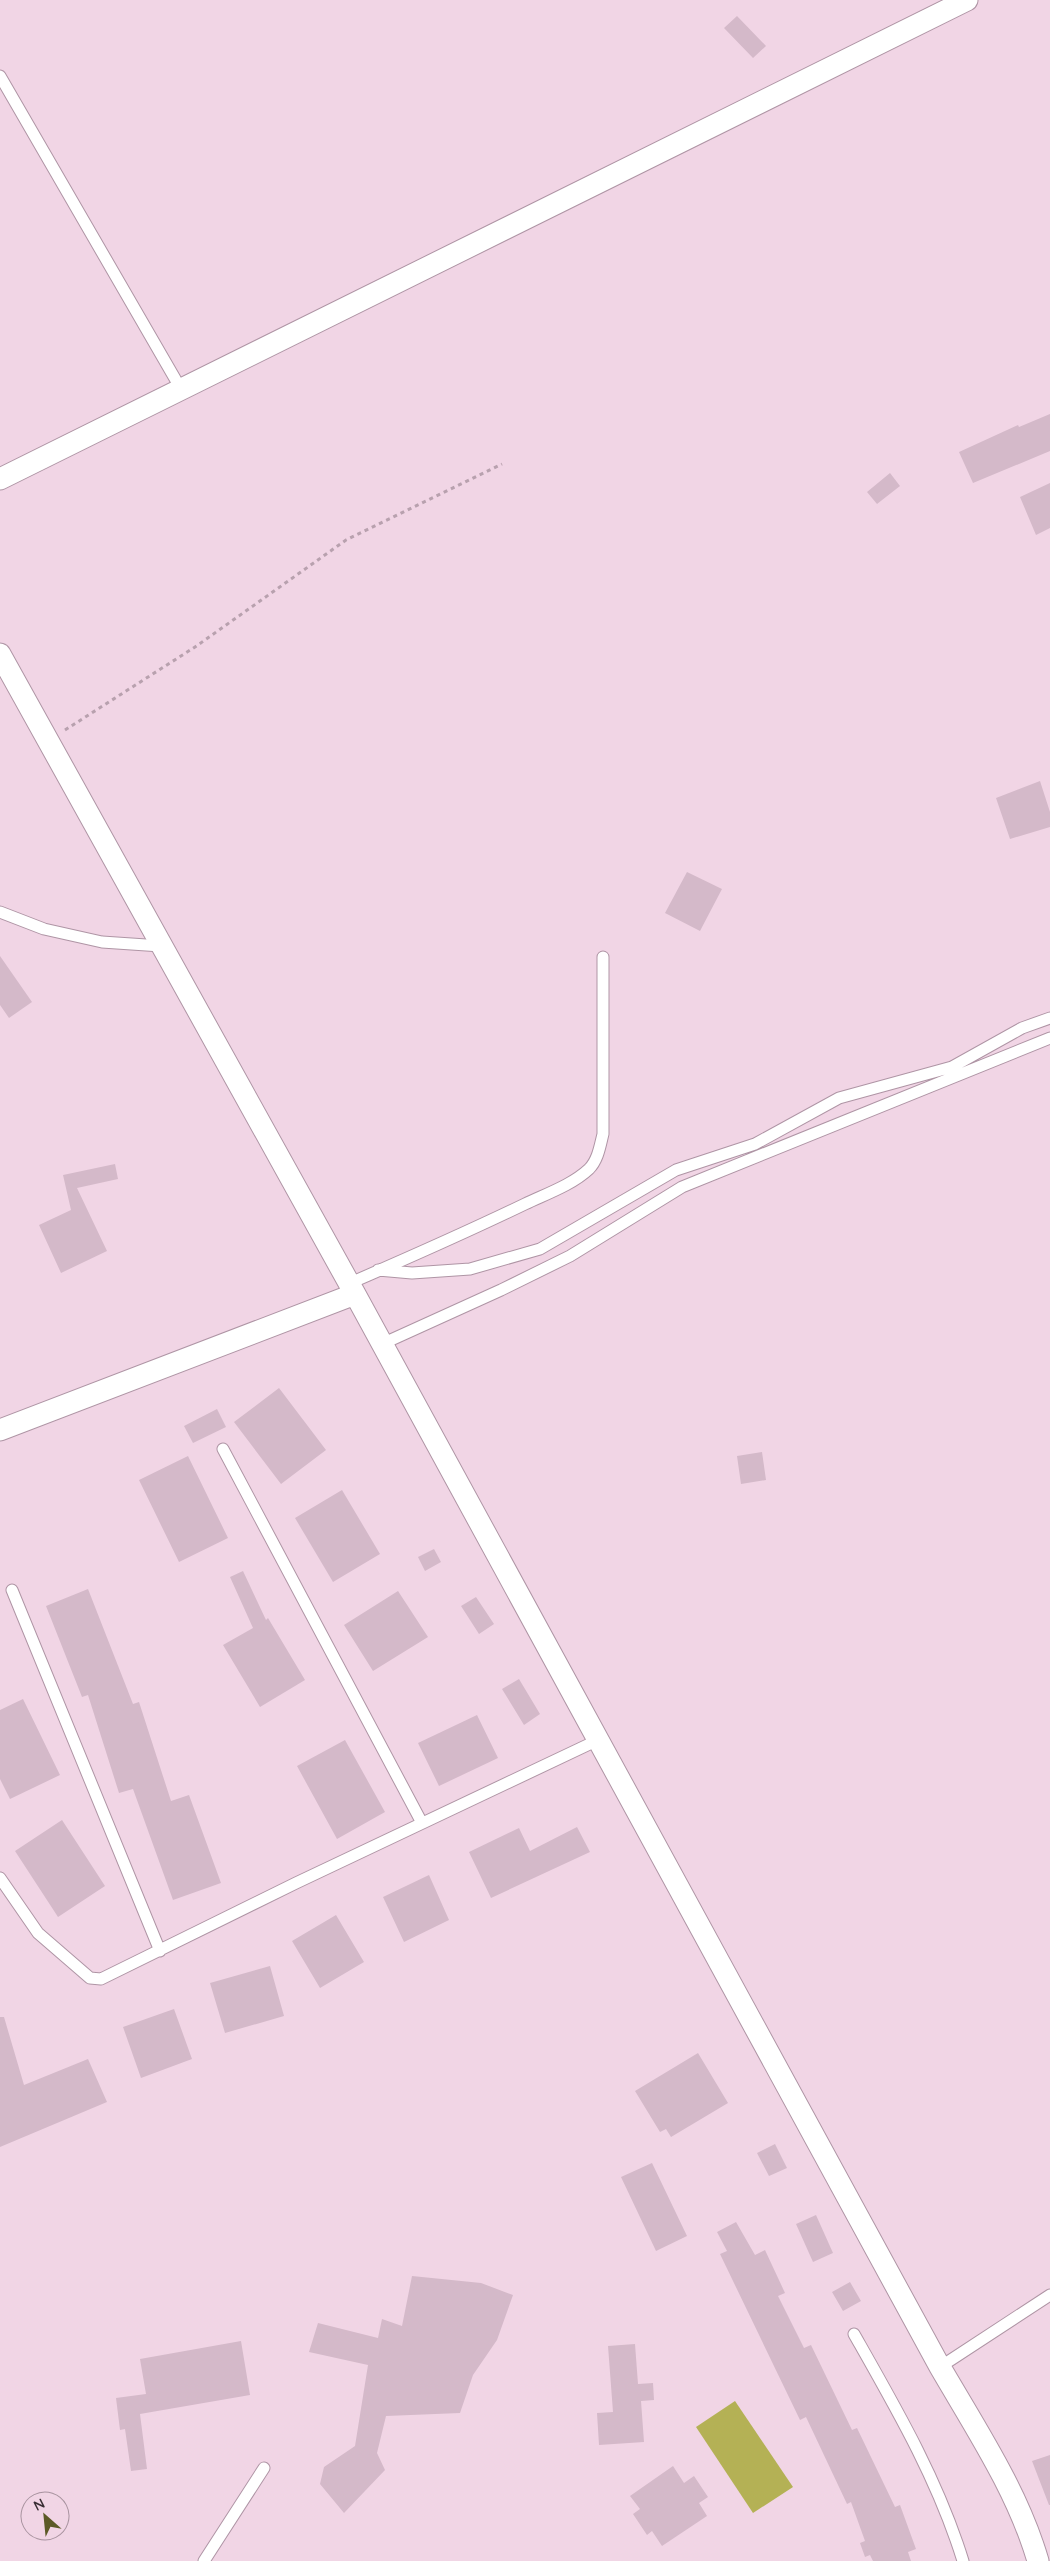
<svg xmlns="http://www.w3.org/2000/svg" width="1050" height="2561" font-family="Quicksand,sans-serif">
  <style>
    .green { fill: #b4b155 }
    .building { fill: #d4b9c9 }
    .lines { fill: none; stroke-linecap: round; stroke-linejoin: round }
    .service-casing { stroke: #af95a5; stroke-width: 13 }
    .minor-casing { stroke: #af95a5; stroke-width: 23 }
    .path { stroke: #b8a1ae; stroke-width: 3; stroke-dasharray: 4 4; stroke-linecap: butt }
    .service { stroke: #fff; stroke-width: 11 }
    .minor { stroke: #fff; stroke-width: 21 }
  </style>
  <rect width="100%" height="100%" fill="#f1d5e5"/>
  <path class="green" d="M735,2401L793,2487L753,2513L696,2427Z"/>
  <path class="building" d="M737,16L766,46L753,58L724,28Z
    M1050,414V451L973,483L959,452L1018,425L1019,427Z
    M890,473L900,486L877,504L867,492Z
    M1050,483V528L1036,535L1020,497Z
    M1040,781L1050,812V827L1010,839L996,798Z
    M687,872L722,889L700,931L665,913Z
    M0,956L32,1002L9,1018L0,1005Z
    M115,1164L118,1179L77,1188L107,1251L61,1273L39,1225L71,1210L63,1175Z
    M279,1388L326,1450L281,1484L234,1422Z
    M217,1409L226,1427L193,1443L184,1426Z
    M762,1452L766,1480L741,1484L737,1456Z
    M188,1456L228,1538L179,1562L139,1480Z
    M342,1490L380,1554L333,1582L295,1518Z
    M434,1549L441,1562L425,1571L418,1557Z
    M243,1571L266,1620L268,1618L305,1680L260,1707L223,1645L253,1628L230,1577Z
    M88,1589L133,1704L139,1702L171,1801L189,1795L221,1883L173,1900L133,1789L119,1793L88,1695L82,1697L46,1606Z
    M398,1591L428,1637L373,1671L344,1625Z
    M476,1597L494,1624L479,1634L461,1606Z
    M519,1679L540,1714L524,1725L502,1689Z
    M23,1699L60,1775L10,1799L0,1779V1710Z
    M477,1715L498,1758L439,1786L418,1743Z
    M345,1740L385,1812L337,1839L297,1766Z
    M62,1820L105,1886L58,1917L15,1851Z
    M577,1827L590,1852L491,1898L469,1852L519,1828L530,1851Z
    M429,1875L449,1920L404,1942L383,1897Z
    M336,1915L364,1962L320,1988L292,1941Z
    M270,1966L284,2016L225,2033L210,1983Z
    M174,2009L192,2059L141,2078L123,2027Z
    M0,2017H4L24,2085L88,2059L107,2102L0,2147Z
    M698,2053L728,2103L671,2137L666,2129L660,2132L635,2091Z
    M775,2144L787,2168L769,2176L757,2153Z
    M652,2163L687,2236L656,2251L621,2177Z
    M816,2215L833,2253L813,2262L796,2224Z
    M736,2222L755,2255L765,2250L785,2293L778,2296L804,2348L811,2345L852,2430L857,2428L895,2507L900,2505L916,2549L908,2552L911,2561H873L870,2555L865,2557L860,2543L865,2541L851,2502L847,2504L806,2417L800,2420L720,2254L727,2251L717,2232Z
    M412,2276L481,2283L513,2295L497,2340L473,2375L460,2413L386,2416L377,2453L385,2470L344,2513L320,2484L324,2467L355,2446L368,2365L309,2352L318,2323L378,2338L382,2319L402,2326Z
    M850,2282L861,2301L843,2311L832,2292Z
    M241,2341L250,2395L140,2414L147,2469L131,2471L125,2429L120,2430L116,2398L146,2394L140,2359Z
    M635,2344L638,2384L653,2383L654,2400L641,2401L644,2442L599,2445L597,2413L613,2412L608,2346Z
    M1050,2455V2505H1049L1032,2461Z
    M673,2466L684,2483L694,2476L708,2497L699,2503L707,2516L662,2546L652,2531L647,2535L633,2514L640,2509L630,2496Z"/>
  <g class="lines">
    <defs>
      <path id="service" d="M0,76L181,389
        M0,912L44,929L102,942L161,946
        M378,1270L412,1273L470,1269L540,1249L676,1170L755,1144L839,1098L952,1067L1022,1028L1050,1018
        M348,1284C408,1258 467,1232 525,1204C546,1194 572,1185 589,1169C598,1160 600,1146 603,1134V957
        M382,1344L501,1290L570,1256L682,1187L1050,1038
        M223,1449L422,1823
        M12,1590L160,1951
        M0,1878L38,1933L90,1978L101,1979L296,1883L598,1740
        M854,2334C896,2408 938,2480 963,2561
        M940,2367L1050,2295
        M204,2561L264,2468"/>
      <path id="minor" d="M0,479L967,0
        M0,654L355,1294L940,2367C976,2429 1018,2492 1038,2561
        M0,1430L355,1294"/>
    </defs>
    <use href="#service" class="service-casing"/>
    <use href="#minor" class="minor-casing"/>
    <path class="path" d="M65,730L195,647L346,540L502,464"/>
    <use href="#service" class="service"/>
    <use href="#minor" class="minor"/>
  </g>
  <g transform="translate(45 2516) rotate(333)"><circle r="24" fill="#f1d5e5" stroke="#a8939f"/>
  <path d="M0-4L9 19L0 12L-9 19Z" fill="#5c5a27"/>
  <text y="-8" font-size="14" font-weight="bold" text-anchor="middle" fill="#3a2f35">N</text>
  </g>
</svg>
